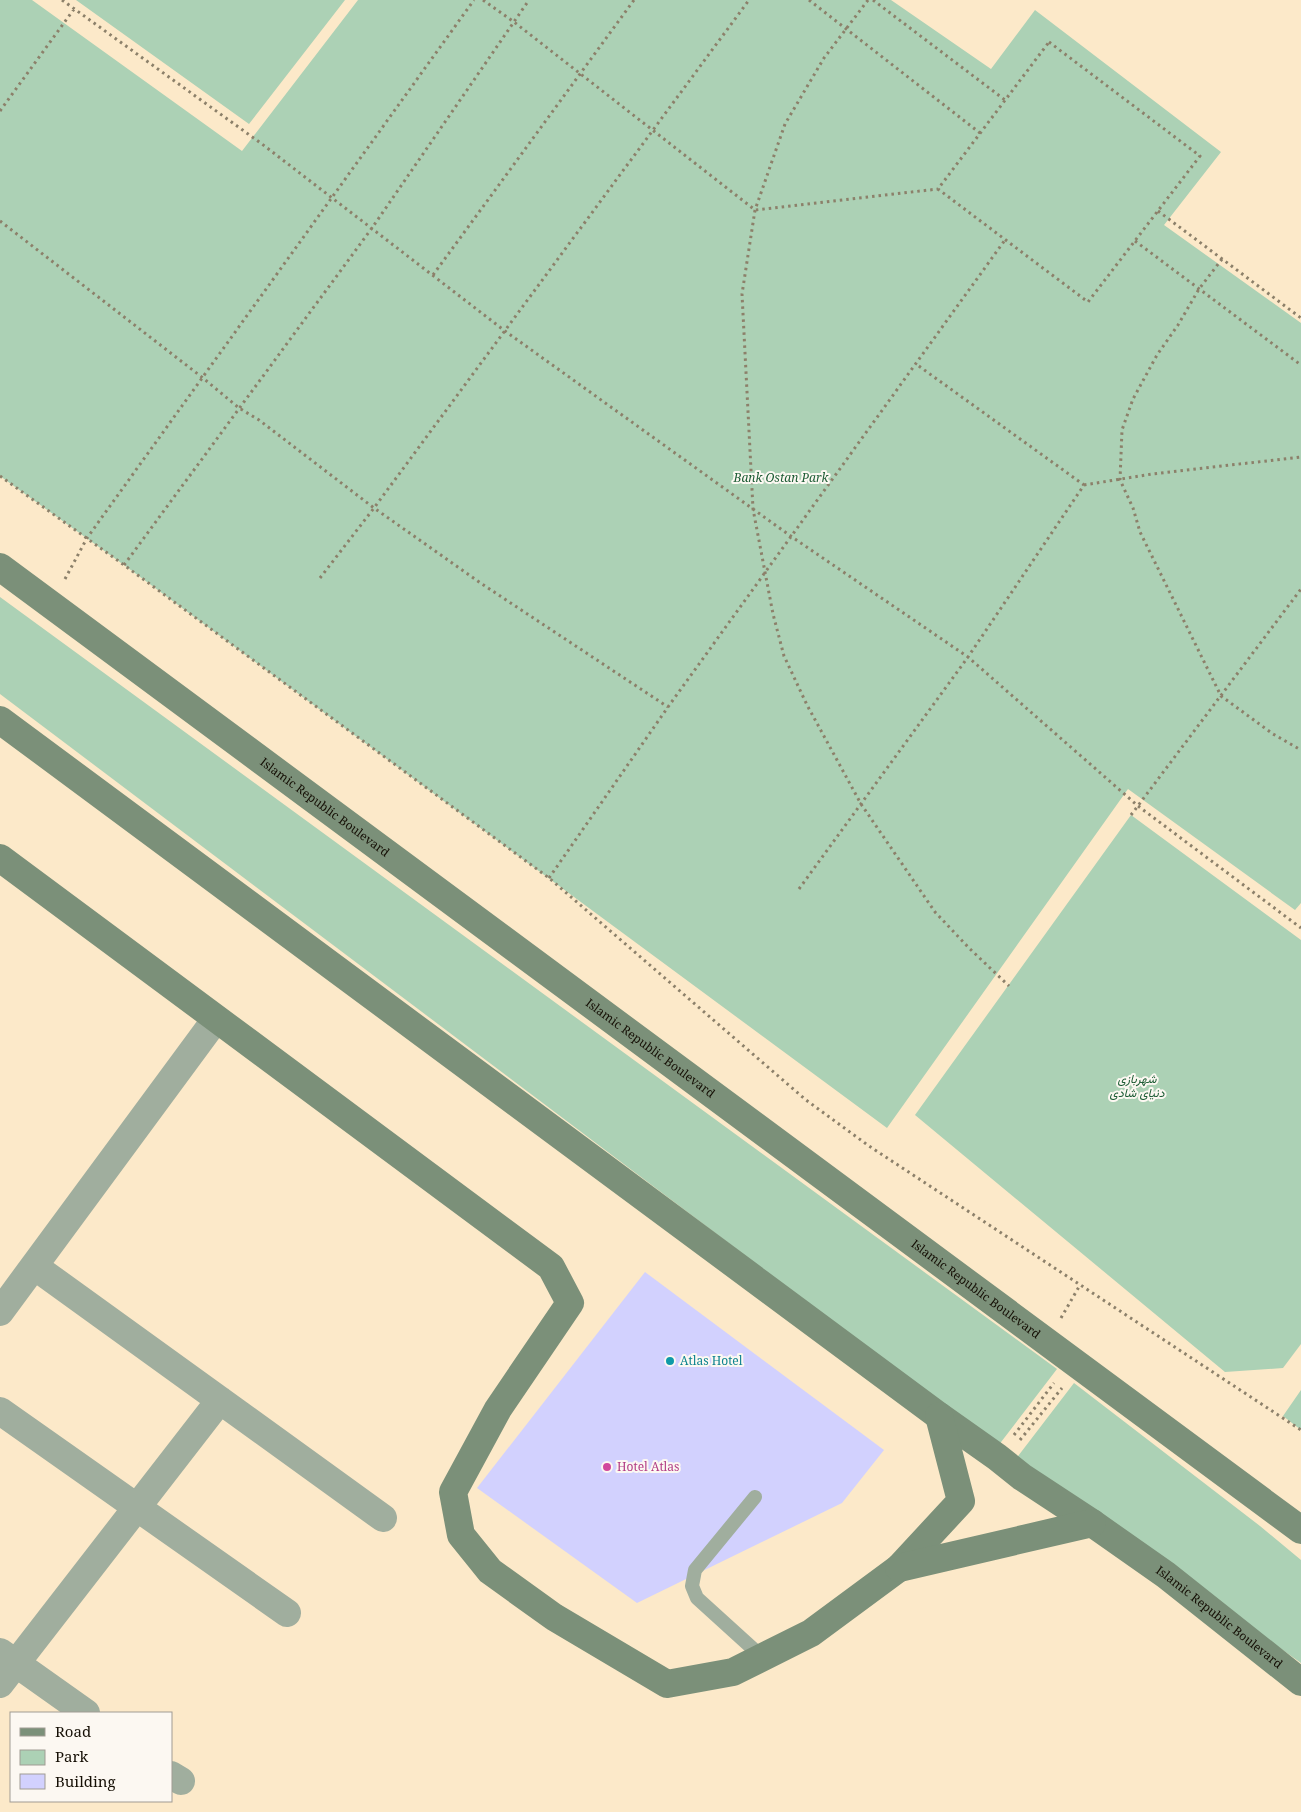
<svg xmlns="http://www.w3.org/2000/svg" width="1301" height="1812" font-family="'Noto Serif',Vazirmatn,serif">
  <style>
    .green { fill: #acd1b5 }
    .building { fill: #d2d1fe }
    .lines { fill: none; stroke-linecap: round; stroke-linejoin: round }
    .path { stroke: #8c806a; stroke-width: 3; stroke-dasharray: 2.5 4; stroke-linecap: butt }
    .lane { stroke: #a0ae9e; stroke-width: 14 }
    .street { stroke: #a0ae9e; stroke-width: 28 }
    .secondary { stroke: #7b9079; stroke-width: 28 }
    .culture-dot { fill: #0f9aa8; stroke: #fcf8f2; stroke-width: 2 }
    .hotel-dot { fill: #d1479c; stroke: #fcf8f2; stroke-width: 2 }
    .labels { text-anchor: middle; stroke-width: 4; stroke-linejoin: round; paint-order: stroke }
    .park-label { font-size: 12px; font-style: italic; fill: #1b5b33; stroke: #fcf8f2 }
    .street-label { font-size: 12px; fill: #150f05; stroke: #fcf8f2 }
    .culture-label { font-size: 12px; fill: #0d838f; stroke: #fcf8f2; text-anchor: start }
    .hotel-label { font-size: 12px; fill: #b23c85; stroke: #fcf8f2; text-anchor: start }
  </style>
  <rect width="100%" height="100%" fill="#fce9c9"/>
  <path class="green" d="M0,0H32L242,151L358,0H891L991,69L1035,10L1221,152L1164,225L1301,323V903L1295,910L1128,789L887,1128L124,565L0,476Z
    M76,0H345L249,124Z
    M0,597L1057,1369L998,1446L0,694Z
    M1131,815L1301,940V1344L1283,1368L1225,1372L915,1115Z
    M1074,1383L1260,1526L1301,1560V1663L1015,1460Z
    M1301,1390V1430L1283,1416Z"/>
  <path class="building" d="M645,1272L884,1450L842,1503L637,1603L477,1488Z"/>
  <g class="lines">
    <path class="path" d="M62,0L262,144L505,331L792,537L968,657L1138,806L1301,928
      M483,0L514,22L755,210L938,189
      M809,0L980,133
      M868,0L824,58L785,124L755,210L742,294L753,509L773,614L784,656L807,705L861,804L935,912L969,948L1009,986
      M873,0L1005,100
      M1049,42L1200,156L1088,302L938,189Z
      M0,111L74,9
      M1158,211L1301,318
      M0,221L203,378L239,408L259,420L374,508L482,584L668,707
      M1135,241L1301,365
      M1222,259L1199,289L1178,325L1157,355L1133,399L1122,430L1120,480L1133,508L1140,532L1221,696L1273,734L1301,750
      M433,275L634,0
      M0,476L124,565L549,878L806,1100L869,1146L1301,1430
      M1084,485L1152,474L1301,457
      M124,565L372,228L529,0
      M320,578L374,508L749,0
      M65,579L87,538L474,0
      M1131,815L1301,589
      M549,878L668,707L1005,240
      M799,889L968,657L1084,485L916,364
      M1061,1318L1080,1285
      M1014,1435L1054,1383
      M1020,1440L1062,1388"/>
    <path class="lane" d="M755,1497L695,1570L692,1586L697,1598L762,1657"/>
    <path class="street" d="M34,1266L383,1518
      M0,1312L216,1019
      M0,1411L287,1613
      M0,1652L86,1713
      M0,1684L220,1400
      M171,1775L181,1781"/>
    <g class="secondary">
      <path id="s1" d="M0,567L1301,1530"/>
      <path id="s2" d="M0,720L939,1416L997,1457L1022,1477L1092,1523L1166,1575L1301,1682"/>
      <path d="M0,858L551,1267L570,1303L498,1409L453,1492L461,1535L490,1571L554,1617L667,1684L733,1672L811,1633L899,1568L961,1501L939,1416"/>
      <path d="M899,1568L1092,1523"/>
    </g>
  </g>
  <circle class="culture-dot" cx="670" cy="1361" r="5"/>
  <circle class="hotel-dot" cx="607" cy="1467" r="5"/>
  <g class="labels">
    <g class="park-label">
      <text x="781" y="482">Bank Ostan Park</text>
      <text x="1137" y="1083">شهربازی<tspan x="1137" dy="14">دنیای شادی</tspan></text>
    </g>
    <g class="street-label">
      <text dy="4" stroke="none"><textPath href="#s1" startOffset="404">Islamic Republic Boulevard</textPath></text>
      <text dy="4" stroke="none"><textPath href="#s1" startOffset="809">Islamic Republic Boulevard</textPath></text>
      <text dy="4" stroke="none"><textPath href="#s1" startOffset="1214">Islamic Republic Boulevard</textPath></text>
      <text dy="4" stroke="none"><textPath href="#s2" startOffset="1514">Islamic Republic Boulevard</textPath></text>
    </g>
    <g class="culture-label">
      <text x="680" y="1365">Atlas Hotel</text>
    </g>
    <g class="hotel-label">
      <text x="617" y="1471">Hotel Atlas</text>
    </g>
  </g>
  <rect x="10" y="1712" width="162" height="90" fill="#fcf8f2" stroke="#a09b93"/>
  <rect x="20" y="1728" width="25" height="8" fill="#7b9079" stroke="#a09b93"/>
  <text x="55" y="1737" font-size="15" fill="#150f05">Road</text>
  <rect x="20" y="1750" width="25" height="15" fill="#acd1b5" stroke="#a09b93"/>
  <text x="55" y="1762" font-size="15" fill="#150f05">Park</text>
  <rect x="20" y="1774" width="25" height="15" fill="#d2d1fe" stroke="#a09b93"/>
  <text x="55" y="1787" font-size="15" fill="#150f05">Building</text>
</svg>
